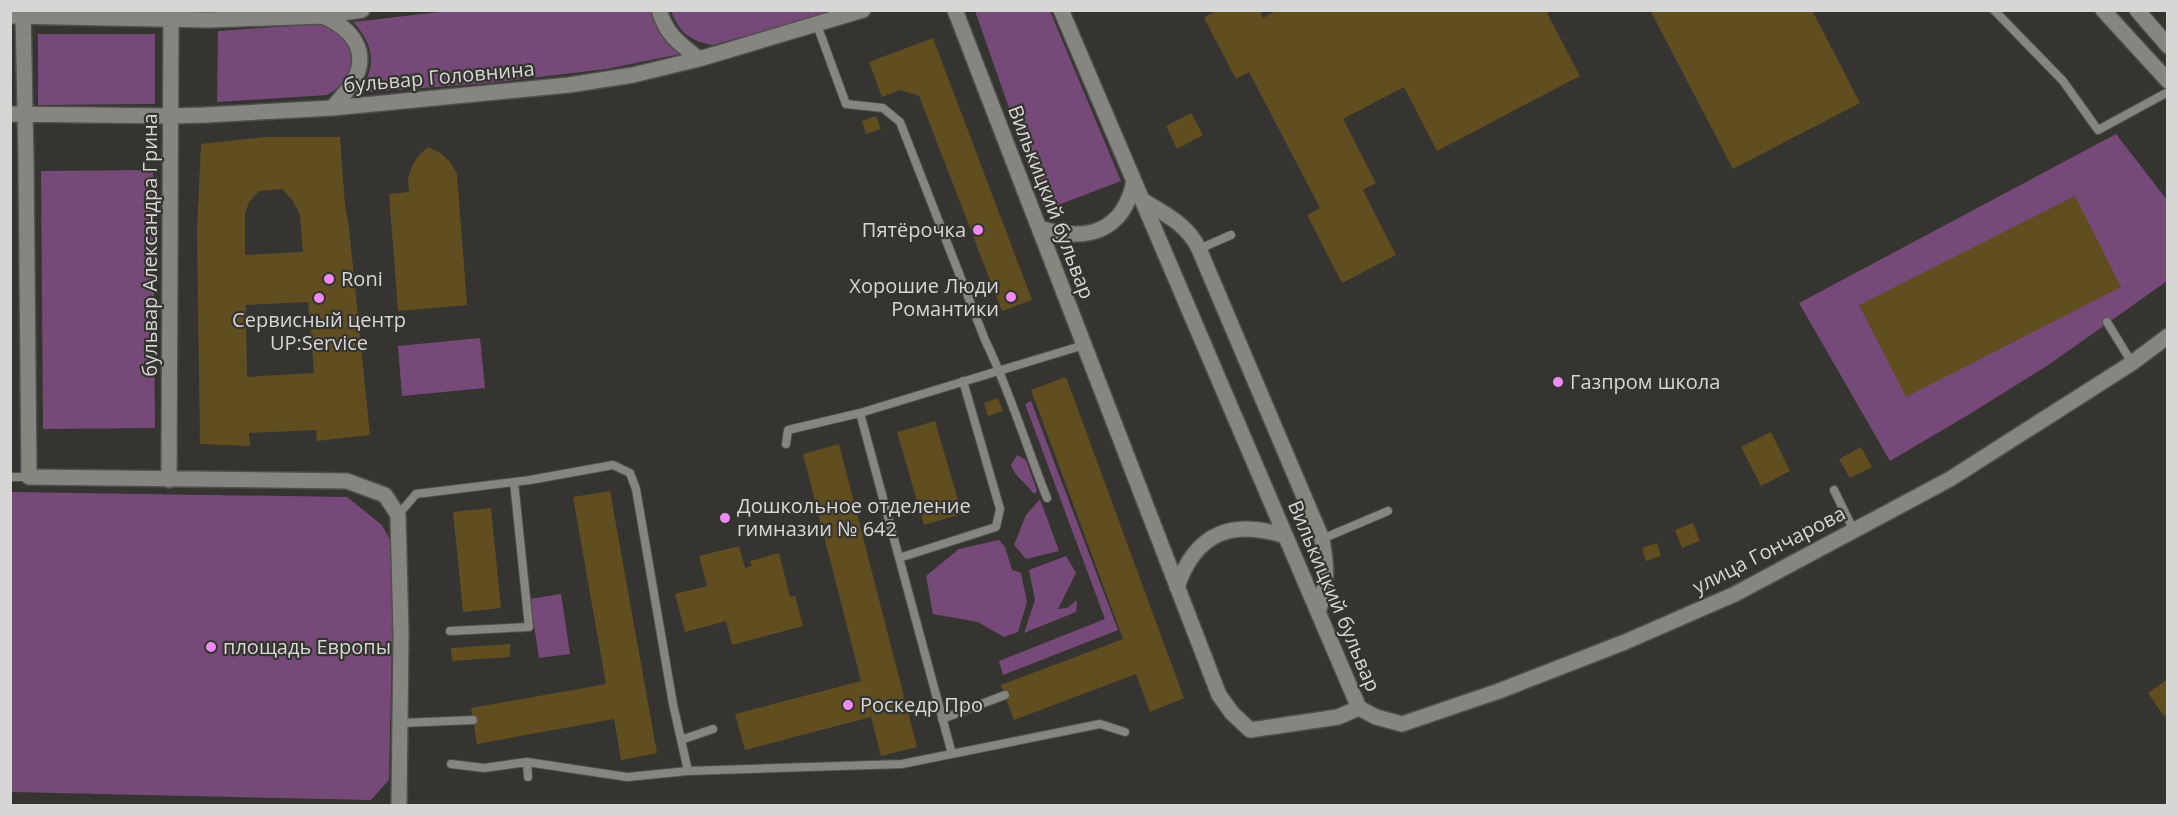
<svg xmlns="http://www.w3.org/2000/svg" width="2178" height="816" font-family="'Open Sans',sans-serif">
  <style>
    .green { fill: #764a78 }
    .building { fill: #604e20; fill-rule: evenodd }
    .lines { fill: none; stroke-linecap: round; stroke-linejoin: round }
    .service-casing { stroke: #514f4d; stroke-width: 10 }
    .minor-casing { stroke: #514f4d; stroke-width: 18 }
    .service { stroke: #868580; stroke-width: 8 }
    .minor { stroke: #868580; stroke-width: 15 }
    .poi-dot { fill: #f08bf5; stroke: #353430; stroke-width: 2 }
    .labels { text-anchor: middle; stroke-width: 4.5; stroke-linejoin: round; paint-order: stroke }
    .street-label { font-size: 20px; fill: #d7d6d4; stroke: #353430 }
    .poi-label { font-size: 20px; fill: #d7d6d4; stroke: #353430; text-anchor: start }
  </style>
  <rect width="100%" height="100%" fill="#353430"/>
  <path class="green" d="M457,10L652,11C658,29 665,41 680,54L606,69L488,83L358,93C377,67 375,46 353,22Z
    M671,11H833L801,21L713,45C689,41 680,33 671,11Z
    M975,11H1050L1121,181L1045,210Z
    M322,24C360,37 363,76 327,95L217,102L218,31Z
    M38,34H155V104L38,105Z
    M2116,134L2167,200V281L2047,366L1968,415L1890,461L1799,303Z
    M153,170L155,428L43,429L41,171Z
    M480,338L485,388L402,396L398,346Z
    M1031,401L1118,630L1003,675L999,661L1105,619L1025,404Z
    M1017,455L1026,460L1037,491L1034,494C1027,484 1014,476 1011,465Z
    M11,492L347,497L382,525L394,547L389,780L371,800L11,792Z
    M1040,499L1059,551L1026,559L1014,545L1026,515Z
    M999,540L1005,547L1012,570L1021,573L1027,602L1018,632L1004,637L978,622L933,614L926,576L959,549Z
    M1066,556L1076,573L1058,609L1067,608L1077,600L1076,612L1024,633L1035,600L1029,570Z
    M561,594L570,654L539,658L530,599Z"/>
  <path class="building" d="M1217,10H1260L1263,18L1277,10H1551L1547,13L1580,76L1437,151L1404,87L1343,119L1376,183L1363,190L1396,255L1342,283L1307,215L1320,208L1249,72L1236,79L1204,18Z
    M1650,10H1812L1860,103L1733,169Z
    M933,38L1032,300L1002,311L919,96L900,90L882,97L869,62Z
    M1191,113L1203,135L1177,149L1166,126Z
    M876,116L881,129L866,134L862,121Z
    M265,137H340L345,205L349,228L370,435L317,441L316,430L249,433L250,446L200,444L197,230L201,144ZM282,189L293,201L300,215L303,252L245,255V214L249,202L259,191ZM308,302L314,373L247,377L246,305Z
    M428,147L440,153L450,162L457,174L467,305L398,311L389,194L409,192L408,178L412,166L419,155Z
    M2075,196L2121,287L1906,397L1859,305Z
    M1066,377L1184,698L1150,712L1136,674L1014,720L1001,685L1123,639L1031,390Z
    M998,398L1003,411L988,416L984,403Z
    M935,421L962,514L924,525L897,432Z
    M1771,432L1790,471L1761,486L1741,447Z
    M839,444L917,747L881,756L871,717L745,750L735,714L861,681L803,454Z
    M1861,447L1872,467L1850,478L1839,459Z
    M610,491L657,753L621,760L614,719L477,744L471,708L606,684L573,497Z
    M491,508L501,608L463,612L453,512Z
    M1693,523L1700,541L1682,548L1675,530Z
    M1657,543L1661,556L1646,561L1642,548Z
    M739,546L745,568L752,566L750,561L779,553L790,597L795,596L803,626L732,645L726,621L685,632L675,594L707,586L699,556Z
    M510,644V657L452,661L451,648Z
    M2168,679V714L2164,716L2148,693Z"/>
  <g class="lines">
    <defs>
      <path id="service" d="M1994,10L2063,81L2098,130L2168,92
        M817,25L846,104L883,108L900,122L985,340C1010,391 1026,446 1047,498
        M1199,249L1231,235
        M2107,322L2132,363
        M860,413L952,754
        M786,444L788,430L860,413L1084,345
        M10,477H29
        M1834,490L1854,531
        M398,515L416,494L530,480L613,465L630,473L636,489L673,704L688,771
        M1322,539L1388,511
        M899,558L996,527L1000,509L963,381
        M450,631L529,627L514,482
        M942,719L1005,695
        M401,723L473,720
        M681,740L713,729
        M527,762L528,777
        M451,764L484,768L527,762L627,777L688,771L902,764L1100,724L1125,732"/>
      <path id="minor" d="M23,10L26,162L29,477L347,481L385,495L398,515L401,634L399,806
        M659,10C667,36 679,43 699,59
        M955,10L1219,695L1232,713L1250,730L1338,717L1359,708
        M1061,10L1359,708
        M2103,10L2168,81
        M2137,10L2168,46
        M10,16L208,20L323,16L362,10
        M323,16C351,28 371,51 353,82C347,92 339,100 332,108
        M10,114L171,116L205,115L332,108L569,85L633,75L699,59L863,10
        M1142,200C1165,214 1187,224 1199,249L1322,539C1327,569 1328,583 1318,612
        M1039,228C1085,242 1123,234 1134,181
        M169,480L171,10
        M1177,587C1196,532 1232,519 1285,536
        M1359,708L1376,717L1402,724L1499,691L1625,642L1735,594L1950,479L2132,363L2168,336"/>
    </defs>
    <use href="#service" class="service-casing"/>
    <use href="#minor" class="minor-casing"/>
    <use href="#service" class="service"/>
    <use href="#minor" class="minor"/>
  </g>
  <g class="poi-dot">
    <circle cx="978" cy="230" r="6"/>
    <circle cx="329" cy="279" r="6"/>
    <circle cx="1011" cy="297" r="6"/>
    <circle cx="319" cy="298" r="6"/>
    <circle cx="1558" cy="382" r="6"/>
    <circle cx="725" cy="518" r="6"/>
    <circle cx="211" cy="647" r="6"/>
    <circle cx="848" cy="705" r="6"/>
  </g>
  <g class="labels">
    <g class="street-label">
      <text transform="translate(439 77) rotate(-5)" y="7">бульвар Головнина</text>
      <text transform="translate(1051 202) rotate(69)" y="7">Вилькицкий бульвар</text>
      <text transform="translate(150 245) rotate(-90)" y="7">бульвар Александра Грина</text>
      <text transform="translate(1769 550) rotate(-27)" y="7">улица Гончарова</text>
      <text transform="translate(1334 596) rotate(67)" y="7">Вилькицкий бульвар</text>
    </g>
    <g class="poi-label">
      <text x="966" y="237" text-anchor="end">Пятёрочка</text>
      <text x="341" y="286">Roni</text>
      <text x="999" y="293" text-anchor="end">Хорошие Люди<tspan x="999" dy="23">Романтики</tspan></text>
      <text x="319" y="327" text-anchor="middle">Сервисный центр<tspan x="319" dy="23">UP:Service</tspan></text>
      <text x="1570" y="389">Газпром школа</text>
      <text x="737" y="513">Дошкольное отделение<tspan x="737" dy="23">гимназии № 642</tspan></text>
      <text x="223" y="654">площадь Европы</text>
      <text x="860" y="712">Роскедр Про</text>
    </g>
  </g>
  <rect width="2178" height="816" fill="none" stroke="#d7d6d4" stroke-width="24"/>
</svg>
